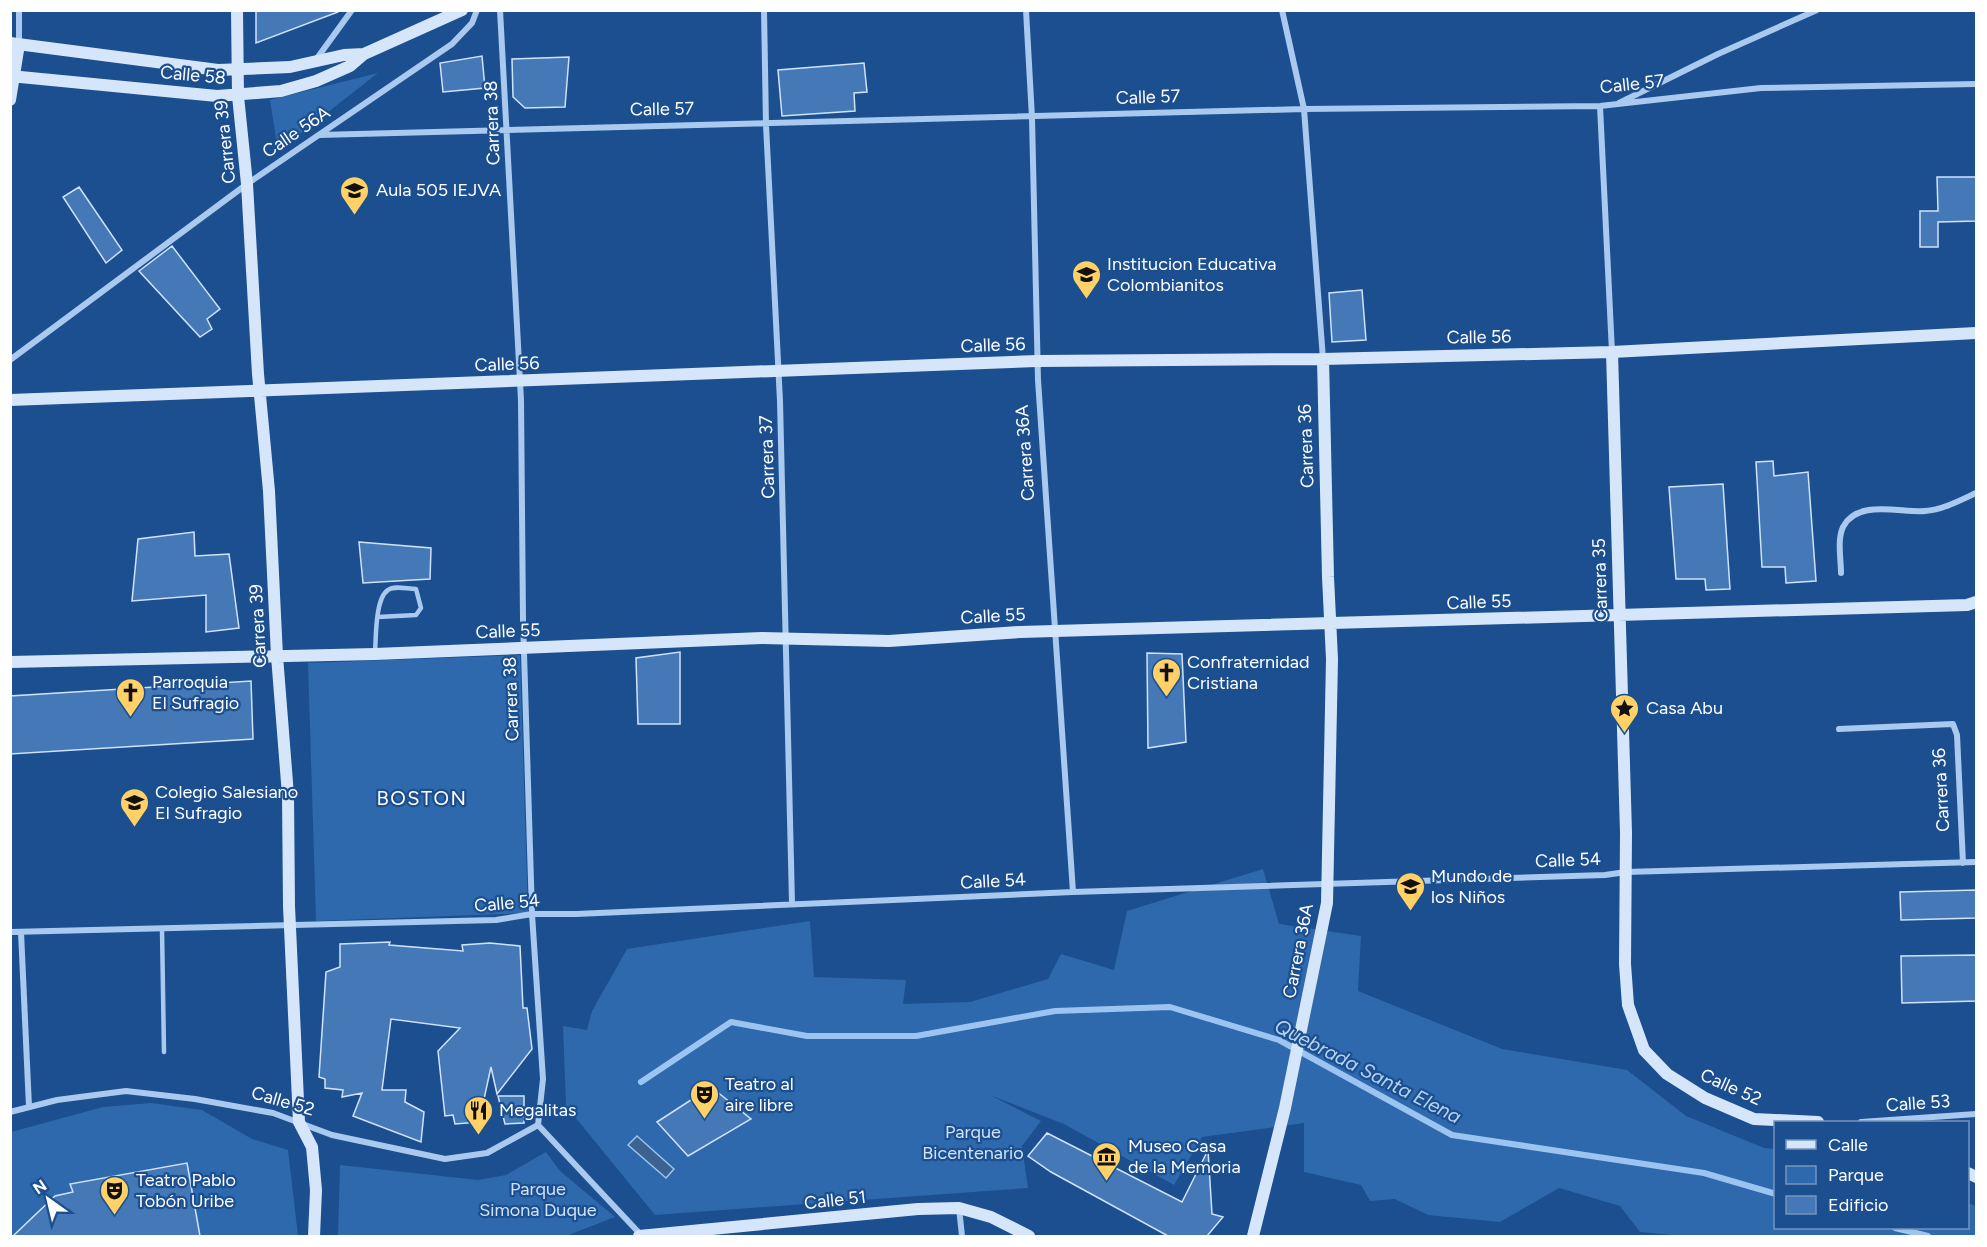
<svg xmlns="http://www.w3.org/2000/svg" width="1987" height="1247" font-family="Figtree,sans-serif">
  <style>
    .green { fill: #2e69ad; fill-rule: evenodd }
    .water { fill: #3c6290; stroke: #9cc4f0; stroke-width: 1.5 }
    .lines { fill: none; stroke-linecap: round; stroke-linejoin: round }
    .stream { stroke: #9cc4f0; stroke-width: 6 }
    .building { fill: #4478b7; stroke: #cfe3fa; stroke-width: 1.5 }
    .lane { stroke: #a9c9ee; stroke-width: 4.5 }
    .street { stroke: #a9c9ee; stroke-width: 6 }
    .secondary { stroke: #d6e6fa; stroke-width: 12 }
    .labels { text-anchor: middle; stroke-width: 4.5; stroke-linejoin: round; paint-order: stroke }
    .street-label { font-size: 18px; fill: #fff; stroke: #1b4f8f }
    .poi-label { font-size: 18px; fill: #fff; stroke: #1b4f8f; text-anchor: start }
    .park-label { font-size: 18px; fill: #cfe3fa; stroke: #1b4f8f }
    .neighbourhood-label { font-size: 20px; letter-spacing: 1.5px; fill: #fff; stroke: #1b4f8f }
    .water-label { font-size: 20px; font-style: italic; fill: #b5d3f5; stroke: #1b4f8f }
  </style>
  <rect width="100%" height="100%" fill="#1b4f8f"/>
  <path class="green" d="M378,73L278,151L270,100Z
    M520,655L528,913L316,921L308,663Z
    M1263,869L1279,924L1361,936L1358,991L1502,1049L1627,1070L1686,1116L1764,1148L1775,1149L1776,1228H1968V1203L1976,1206V1236H1683L1640,1232L1620,1206L1559,1188L1500,1222L1428,1215L1395,1199L1370,1201L1361,1185L1304,1172V1123L1202,1137L1174,1185L1064,1124L990,1095L1041,1121L1022,1146L1028,1188L655,1215L566,1106L563,1026L587,1030L592,1011L627,949L810,921L814,977L906,980L903,1004L970,1002L1048,979L1061,954L1114,970L1127,911ZM711,1088L751,1119L688,1156Z
    M151,1103L202,1110L252,1139L288,1150L298,1236H11V1132L103,1107Z
    M546,1152L560,1171L615,1217L566,1236H338L340,1165L478,1180L506,1175Z"/>
  <path class="water" d="M637,1136L674,1169L666,1178L628,1145Z"/>
  <g class="lines">
    <path class="stream" d="M641,1082L731,1022L807,1036H916L1055,1011L1170,1007L1279,1040L1452,1135L1704,1173L1776,1194
      M1895,1228L1928,1236"/>
  </g>
  <path class="building" d="M256,10H338V12L256,43Z
    M482,56L485,88L443,92L440,63Z
    M569,57L565,107L525,108L513,97L512,59Z
    M864,63L867,92L854,93L855,111L782,116L778,70Z
    M1937,177H1977V221L1938,222V247H1920V211H1938Z
    M79,187L122,250L106,263L63,197Z
    M172,246L220,309L207,319L212,329L200,337L139,271Z
    M1362,290L1366,340L1332,342L1329,293Z
    M1773,461L1774,476L1808,472L1816,581L1786,583L1785,567H1762L1756,462Z
    M1723,484L1730,589L1706,590L1705,579H1676L1669,487Z
    M194,532L195,556L229,554L239,628L206,632V595L132,601L138,539Z
    M359,542L431,548L430,579L363,583Z
    M680,652V724H638L636,658Z
    M1147,653L1182,654L1186,742L1148,748Z
    M251,681L253,739L10,754V696Z
    M1977,890V918L1901,920L1900,892Z
    M390,942L389,945L463,951L462,945L490,943L520,946L523,1008H527L532,1049L497,1094L491,1067L479,1122L455,1124L453,1115L445,1116L438,1051L460,1028L391,1019L382,1090H406L405,1102L424,1112L421,1142L353,1116L362,1093L342,1097L343,1090L325,1088V1079L319,1077L326,972L340,967V944Z
    M1977,955V1001L1902,1003L1901,956Z
    M711,1087L751,1119L688,1156L657,1122Z
    M498,1096H524V1123L505,1124Z
    M1047,1133L1182,1202L1208,1150L1212,1214L1223,1217L1207,1236H1168L1051,1172L1028,1156Z
    M187,1163L200,1236H13L55,1196L73,1192L70,1184Z"/>
  <g class="lines">
    <path class="lane" d="M375,654C376,639 375,598 388,590C395,585 407,589 416,589L421,608L416,615L378,617
      M162,929L164,1052"/>
    <path class="street" d="M19,10V44
      M500,10L521,400L523,620L532,914L543,1079L538,1125L642,1236
      M764,10L766,125L780,401L792,903
      M1026,10L1032,118L1038,380L1073,892
      M1282,10L1304,109L1323,359
      M315,61L352,10
      M1619,103L1718,54L1817,10
      M1600,106L1612,352
      M319,135L1304,109L1600,106L1761,88L1976,84
      M10,360L247,184L452,44L472,23L477,10
      M1841,573C1841,559 1837,540 1843,527C1857,499 1900,513 1925,511C1942,510 1961,500 1976,493
      M1839,729L1953,724L1957,735L1963,863
      M10,932L496,920L532,914H576L1073,892L1605,875L1626,872L1976,862
      M21,932L29,1107
      M10,1112L57,1100L126,1091L195,1099L273,1113L332,1135L445,1159L487,1153L538,1125
      M1861,1122L1976,1114
      M959,1208L962,1236"/>
    <path class="secondary" d="M237,10L238,96L247,184L258,374L269,491L277,656L288,795L289,906L299,1122L312,1147L316,1190L314,1236
      M10,43L218,70L290,67L344,55L364,54
      M10,76L217,96L281,91L316,81L350,66L364,54L462,10
      M10,100L19,44
      M1612,352L1626,833L1625,964L1628,1005L1644,1050L1667,1074L1705,1098L1754,1119L1818,1122
      M10,400L1037,361L1323,359L1612,352L1976,333
      M10,662L375,654L762,638L889,641L1020,632L1967,605L1976,602
      M1968,1173L1976,1177
      M639,1236L918,1209L959,1208L991,1217L1029,1236
      M1253,1236L1285,1108L1327,903L1332,659L1328,577L1323,359"/>
  </g>
  <defs>
    <symbol id="university-pin" viewBox="-11 -11 22 30"><path d="M0 17L-7.5 6A9.5 9.5 0 1 1 7.5 6Z" fill="#ffd166" stroke="#1b4f8f"/><path d="M0-5L7-2L0 1L-7-2ZM-4 1L0 2.5L4 1V4Q0 6-4 4Z" fill="#111"/></symbol>
    <symbol id="school-pin" viewBox="-11 -11 22 30"><path d="M0 17L-7.5 6A9.5 9.5 0 1 1 7.5 6Z" fill="#ffd166" stroke="#1b4f8f"/><path d="M0-5L7-2L0 1L-7-2ZM-4 1L0 2.5L4 1V4Q0 6-4 4Z" fill="#111"/></symbol>
    <symbol id="church-pin" viewBox="-11 -11 22 30"><path d="M0 17L-7.5 6A9.5 9.5 0 1 1 7.5 6Z" fill="#ffd166" stroke="#1b4f8f"/><path d="M-1.2-6h2.4v3.5h3.3v2.4h-3.3V6h-2.4V-.1h-3.3v-2.4h3.3Z" fill="#111"/></symbol>
    <symbol id="sight-pin" viewBox="-11 -11 22 30"><path d="M0 17L-7.5 6A9.5 9.5 0 1 1 7.5 6Z" fill="#ffd166" stroke="#1b4f8f"/><path d="M0-6L1.8-2.2L6-1.7L2.9 1.2L3.7 5.4L0 3.3L-3.7 5.4L-2.9 1.2L-6-1.7L-1.8-2.2Z" fill="#111"/></symbol>
    <symbol id="theatre-pin" viewBox="-11 -11 22 30"><path d="M0 17L-7.5 6A9.5 9.5 0 1 1 7.5 6Z" fill="#ffd166" stroke="#1b4f8f"/><path d="M-5-5.5Q0-4 5-5.5V0Q5 5 0 6Q-5 5-5 0ZM-3.3-2.5H-1v1.5H-3.3ZM1-2.5H3.3v1.5H1ZM-2.8 1Q0 5.5 2.8 1Z" fill="#111"/></symbol>
    <symbol id="restaurant-pin" viewBox="-11 -11 22 30"><path d="M0 17L-7.5 6A9.5 9.5 0 1 1 7.5 6Z" fill="#ffd166" stroke="#1b4f8f"/><path d="M-5-6h1v4h1v-4h1v4h1v-4h1v5L-1.5 .5V6h-2V.5L-5-1ZM5-6V6H3V1.5H1.5Q1.5-4 5-6Z" fill="#111"/></symbol>
    <symbol id="museum-pin" viewBox="-11 -11 22 30"><path d="M0 17L-7.5 6A9.5 9.5 0 1 1 7.5 6Z" fill="#ffd166" stroke="#1b4f8f"/><path d="M0-6L6-3V-2H-6V-3ZM-5-1h2V3h-2ZM-1-1h2V3h-2ZM3-1h2V3H3ZM-6 4H6V6H-6Z" fill="#111"/></symbol>
  </defs>
  <g fill-rule="evenodd">
    <use href="#university-pin" x="338" y="174" width="33" height="45"/>
    <use href="#school-pin" x="1070" y="258" width="33" height="45"/>
    <use href="#church-pin" x="1150" y="656" width="33" height="45"/>
    <use href="#church-pin" x="114" y="676" width="33" height="45"/>
    <use href="#sight-pin" x="1608" y="692" width="33" height="45"/>
    <use href="#university-pin" x="118" y="786" width="33" height="45"/>
    <use href="#school-pin" x="1394" y="870" width="33" height="45"/>
    <use href="#theatre-pin" x="688" y="1078" width="33" height="45"/>
    <use href="#restaurant-pin" x="462" y="1094" width="33" height="45"/>
    <use href="#museum-pin" x="1090" y="1140" width="33" height="45"/>
    <use href="#theatre-pin" x="98" y="1174" width="33" height="45"/>
  </g>
  <g class="labels">
    <g class="street-label">
      <text transform="translate(193 75) rotate(5)" y="6">Calle 58</text>
      <text transform="translate(1632 84) rotate(-6)" y="6">Calle 57</text>
      <text transform="translate(1148 97) rotate(-2)" y="6">Calle 57</text>
      <text transform="translate(662 109) rotate(-1)" y="6">Calle 57</text>
      <text transform="translate(492 123) rotate(-92)" y="6">Carrera 38</text>
      <text transform="translate(296 132) rotate(-34)" y="6">Calle 56A</text>
      <text transform="translate(225 142) rotate(-96)" y="6">Carrera 39</text>
      <text transform="translate(1479 337) rotate(-1)" y="6">Calle 56</text>
      <text transform="translate(993 345) rotate(-2)" y="6">Calle 56</text>
      <text transform="translate(507 364) rotate(-2)" y="6">Calle 56</text>
      <text transform="translate(1306 446) rotate(-92)" y="6">Carrera 36</text>
      <text transform="translate(1025 453) rotate(-94)" y="6">Carrera 36A</text>
      <text transform="translate(767 457) rotate(-92)" y="6">Carrera 37</text>
      <text transform="translate(1600 580) rotate(-92)" y="6">Carrera 35</text>
      <text transform="translate(1479 602) rotate(-2)" y="6">Calle 55</text>
      <text transform="translate(993 616) rotate(-3)" y="6">Calle 55</text>
      <text transform="translate(258 626) rotate(-93)" y="6">Carrera 39</text>
      <text transform="translate(508 631) rotate(-2)" y="6">Calle 55</text>
      <text transform="translate(511 699) rotate(-92)" y="6">Carrera 38</text>
      <text transform="translate(1941 790) rotate(-93)" y="6">Carrera 36</text>
      <text transform="translate(1568 860) rotate(-2)" y="6">Calle 54</text>
      <text transform="translate(993 881) rotate(-3)" y="6">Calle 54</text>
      <text transform="translate(507 903) rotate(-5)" y="6">Calle 54</text>
      <text transform="translate(1298 951) rotate(-79)" y="6">Carrera 36A</text>
      <text transform="translate(1731 1087) rotate(24)" y="6">Calle 52</text>
      <text transform="translate(283 1101) rotate(16)" y="6">Calle 52</text>
      <text transform="translate(1918 1103) rotate(-4)" y="6">Calle 53</text>
      <text transform="translate(835 1200) rotate(-6)" y="6">Calle 51</text>
    </g>
    <g class="poi-label">
      <text x="376" y="196">Aula 505 IEJVA</text>
      <text x="1107" y="270">Institucion Educativa<tspan x="1107" dy="21">Colombianitos</tspan></text>
      <text x="1187" y="668">Confraternidad<tspan x="1187" dy="21">Cristiana</tspan></text>
      <text x="152" y="688">Parroquia<tspan x="152" dy="21">El Sufragio</tspan></text>
      <text x="1646" y="714">Casa Abu</text>
      <text x="155" y="798">Colegio Salesiano<tspan x="155" dy="21">El Sufragio</tspan></text>
      <text x="1431" y="882">Mundo de<tspan x="1431" dy="21">los Niños</tspan></text>
      <text x="725" y="1090">Teatro al<tspan x="725" dy="21">aire libre</tspan></text>
      <text x="499" y="1116">Megalitas</text>
      <text x="1128" y="1152">Museo Casa<tspan x="1128" dy="21">de la Memoria</tspan></text>
      <text x="136" y="1186">Teatro Pablo<tspan x="136" dy="21">Tobón Uribe</tspan></text>
    </g>
    <g class="park-label">
      <text x="973" y="1138">Parque<tspan x="973" dy="21">Bicentenario</tspan></text>
      <text x="538" y="1195">Parque<tspan x="538" dy="21">Simona Duque</tspan></text>
    </g>
    <g class="neighbourhood-label">
      <text x="422" y="805">BOSTON</text>
    </g>
    <g class="water-label">
      <text transform="translate(1368 1071) rotate(27)" y="7">Quebrada Santa Elena</text>
    </g>
  </g>
  <rect width="1987" height="1247" fill="none" stroke="#ffffff" stroke-width="24"/>
  <rect x="1774" y="1121" width="195" height="108" fill="#1b4f8f" stroke="#7695bc" stroke-width="1.5"/>
  <rect x="1786" y="1140" width="30" height="9" fill="#d6e6fa" stroke="#7695bc" stroke-width="1.5"/>
  <text x="1828" y="1151" font-size="18" fill="#ffffff">Calle</text>
  <rect x="1786" y="1166" width="30" height="18" fill="#2e69ad" stroke="#7695bc" stroke-width="1.5"/>
  <text x="1828" y="1181" font-size="18" fill="#ffffff">Parque</text>
  <rect x="1786" y="1196" width="30" height="18" fill="#4478b7" stroke="#7695bc" stroke-width="1.5"/>
  <text x="1828" y="1211" font-size="18" fill="#ffffff">Edificio</text>
  <g transform="translate(48 1199) rotate(326)" stroke="#1b4f8f" stroke-width="4.5" paint-order="stroke">
  <path d="M0-4.5L10 22L0 15L-10 22Z" fill="#ffffff"/>
  <text y="-9" font-size="16" font-weight="bold" text-anchor="middle" fill="#ffffff">N</text>
  </g>
</svg>
